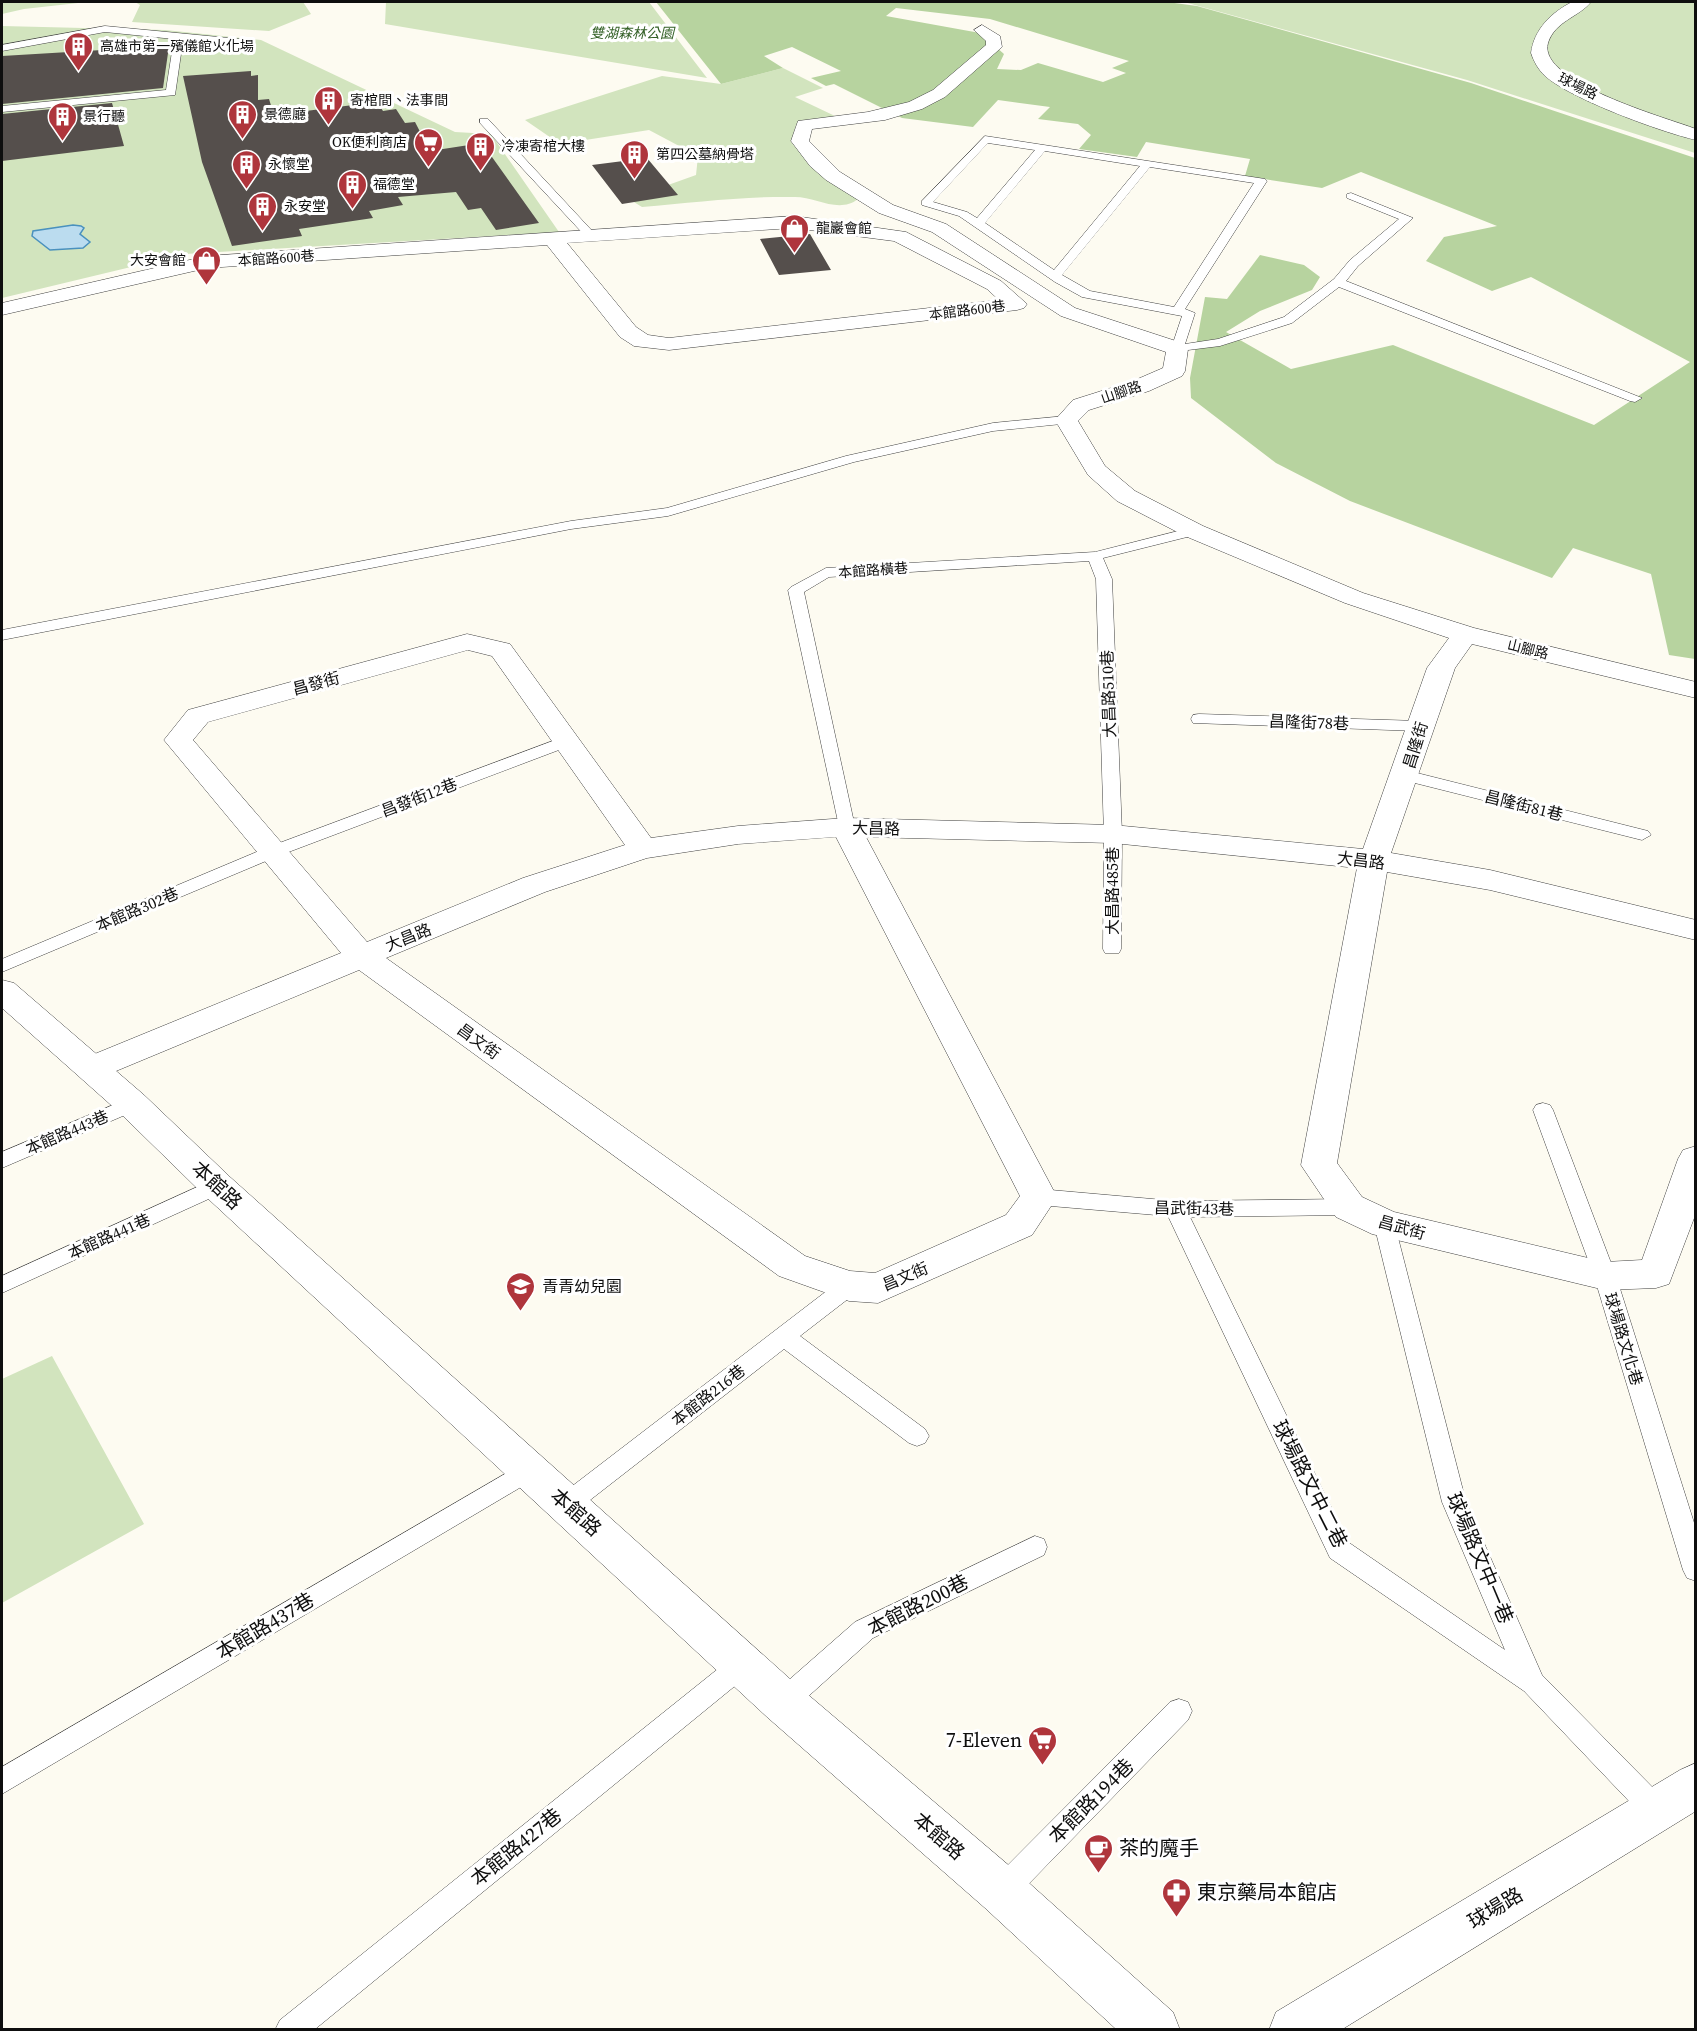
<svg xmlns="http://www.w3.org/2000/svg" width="1697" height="2031" font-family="'Source Serif 4','Noto Sans TC',serif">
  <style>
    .green { fill: #d2e4be }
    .forest { fill: #b7d39f; fill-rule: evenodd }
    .water { fill: #bbdcef; stroke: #4a91be; stroke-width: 1.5 }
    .building { fill: #554f4c }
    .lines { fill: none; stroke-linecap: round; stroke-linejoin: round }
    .service-casing { stroke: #414141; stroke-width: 1 }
    .minor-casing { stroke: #414141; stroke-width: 1 }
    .tertiary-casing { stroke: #414141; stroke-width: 1 }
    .service { fill: #fff; fill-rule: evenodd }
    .minor { fill: #fff; fill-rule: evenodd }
    .tertiary { fill: #fff; fill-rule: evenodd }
    .labels { text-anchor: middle; stroke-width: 6; stroke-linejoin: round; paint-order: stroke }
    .far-park-label { font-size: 14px; font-style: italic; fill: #325f25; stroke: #fff }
    .far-poi-label { font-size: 14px; fill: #0e0e0e; stroke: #fff; text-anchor: start }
    .far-street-label { font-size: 14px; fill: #0e0e0e; stroke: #fff }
    .street-label { font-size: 16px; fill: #0e0e0e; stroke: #fff }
    .poi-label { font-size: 16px; fill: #0e0e0e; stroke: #fff; text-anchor: start }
    .near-street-label { font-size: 20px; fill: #0e0e0e; stroke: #fff }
    .near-poi-label { font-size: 20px; fill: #0e0e0e; stroke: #fff; text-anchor: start }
  </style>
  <rect width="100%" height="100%" fill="#fdfbf1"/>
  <path class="green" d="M2,2H87L24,9L2,14Z
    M135,2H303L311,14L269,31L132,22L140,5Z
    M386,2H649L707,78L385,24Z
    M1184,2H1695V153L1467,80Z
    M2,26L165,30L261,40L455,132L491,134L559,232L185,254L2,298Z
    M783,68L823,88L795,97L835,116L796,125L791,142L808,162L858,199C839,214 816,197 795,197C744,196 692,203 642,207L629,199L696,175L698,156L649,130L560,144L525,120L662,76L721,84Z
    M52,1356L144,1524L2,1603V1379Z"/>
  <path class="forest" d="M656,2H1167L1197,6L1471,83L1695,158V659L1669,655L1651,574L1573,548L1552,578L1350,501L1276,463L1191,398L1190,378L1205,297L1227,299L1260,255L1304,265L1320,277L1312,290L1260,311L1226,332L1291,369L1393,345L1594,425L1690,362L1531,277L1492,291L1426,261L1444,237L1497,226L1361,172L1322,188L1245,176L1250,159L1146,142L1137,157L1079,149L1091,135L1078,124L1038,119L1050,107L998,100L973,127L902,118L834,84L826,86L811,78L841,71L792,47L764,56L783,68L721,84ZM896,8L990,19L1129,61L1112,68L1126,73L1103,82L1038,63L1021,70L997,69L1004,54L980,33L886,16Z"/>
  <path class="water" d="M73,225L81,226L84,228L80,234L90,242L83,248L50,250L32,236L33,231Z"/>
  <path class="building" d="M169,46L163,88L2,104V56Z
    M251,71V76L258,75V100L269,99L274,115L377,102L383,111L396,109L405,123L415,122L430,151L482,143L539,223L496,230L481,208L468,210L456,192L398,197L403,205L369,211L373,218L299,229L302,236L232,246L202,162L183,76Z
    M112,103L124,146L2,161V114Z
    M647,158L678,195L622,204L592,165Z
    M810,234L831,270L779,275L760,239Z"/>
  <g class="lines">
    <defs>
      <path id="service" d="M105,26L249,40L254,43L249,46L183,40L175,95L2,112V106L166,90L174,39L105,32L2,51V45Z
        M480,119H488L596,235V239H588L480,123Z
        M985,136L1265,179L1267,181L1185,309L1195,313L1185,344L1218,339L1284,317L1334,279L1350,260L1399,219L1347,198V194L1351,193L1413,218L1358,266L1346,281L1642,398L1635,402L1630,401L1339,287L1292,323L1220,346L1172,352L1171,349L1182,316L1082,297L1055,282L959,216L922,205V201ZM988,143L1035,150L977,218L967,212L933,202ZM1045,151L1140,166L1054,270L985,223ZM1150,167L1254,183L1174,307L1090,291L1062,275Z
        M1066,416L1071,417V423L993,431L854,462L668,516L571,529L2,640V630L571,521L667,508L846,456L993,423Z
        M1194,527L1199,528L1201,531L1199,534L1103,558L1112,579L1122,834L1121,949L1119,953H1105L1103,949L1104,834L1096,579L1089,561L829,577L804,592L855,827L846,832L840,831L788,590L791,587L826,568L1095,552Z
        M1199,714L1419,721L1427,726L1419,731L1193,723L1191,719L1193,715Z
        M566,736L572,737L574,741L572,745L278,856L2,972V959L266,848Z
        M1405,770L1648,831L1651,835L1642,840L1399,779L1396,775Z
        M132,1097L139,1099L142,1104L139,1109L2,1168V1152Z
        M1543,1103L1550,1105L1553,1110L1616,1276L1696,1529V1581L1687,1578L1683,1570L1594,1276L1533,1110L1536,1105Z
        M217,1178L224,1180L228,1186L224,1192L2,1293V1276Z
        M1039,1189L1175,1201L1349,1199L1357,1201L1360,1207L1357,1213L1349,1215L1190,1217L1348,1542L1505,1650L1442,1502L1374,1224L1377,1218L1385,1216L1393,1218L1466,1502L1542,1675L1666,1801L1670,1810L1666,1819L1656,1823L1646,1819L1524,1691L1330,1558L1168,1216L1039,1205L1031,1203L1028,1197L1031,1191Z
        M849,1277L857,1280L860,1286L857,1292L800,1336L925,1429L929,1436L925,1443L917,1446L909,1443L784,1349L576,1511L567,1514L558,1511L555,1504L558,1497L841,1280Z
        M529,1460L538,1463L541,1470L538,1477L2,1794V1767Z
        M1035,1536L1044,1539L1047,1547L1044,1555L873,1638L792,1711L783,1714L774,1711L770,1702L774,1693L855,1622Z
        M743,1652L752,1656L756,1664L752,1672L314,2030H275L280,2020L734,1656Z
        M1179,1699L1188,1702L1192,1711L1188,1720L1012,1901L1002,1905L992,1901L988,1891L992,1881L1170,1702Z"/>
      <path id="minor" d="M1572,2H1591C1579,17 1555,21 1548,43C1537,82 1667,118 1696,129V140C1661,132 1571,99 1545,76C1538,69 1534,62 1531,53C1534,29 1552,12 1572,2Z
        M982,25L1000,36L1002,47L945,97L922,109L885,120L812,129L809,141L840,172L893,205L946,224L1075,308L1185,344L1188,349L1185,371L1182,376L1149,391L1089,410L1078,421L1105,466L1135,491L1203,526L1363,593L1474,628L1696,682V698L1472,644L1455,668L1391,853L1490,870L1696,920V940L1490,890L1387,872L1337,1163L1362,1197L1394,1212L1605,1262L1642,1260L1678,1159L1683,1150L1696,1146V1213L1669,1284L1656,1288L1605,1290L1372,1234L1336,1217L1301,1165L1357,868L1113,843L866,837L1057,1197L1032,1235L878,1303L849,1301L779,1276L359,970L104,1076L92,1080L80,1076L75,1068L80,1060L341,953L164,740L188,710L467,634L510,644L651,838L738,826L846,818L1113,825L1363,849L1427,668L1449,638L1345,603L1185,536L1117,501L1088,475L1055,420L1073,400L1133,381L1163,368L1166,352L1061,316L932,232L879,213L826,180L810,166L791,141L798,121L868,112L909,102L933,90L986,45V41L974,30ZM468,650L492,656L625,845L523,878L367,942L193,740L208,722ZM836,837L1020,1196L1006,1215L875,1273L850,1271L805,1256L386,958L545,892L647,858L738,844Z
        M794,216L906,232L1001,281L1027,304L1024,308L1017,310L669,350L634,346L620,337L547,245L207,268L2,315V303L207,256ZM794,228L894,241L987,289L999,300L669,338L648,335L636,327L567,243Z
        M1696,1763V1811L1341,2030H1269L1276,2012L1680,1770Z"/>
      <path id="tertiary" d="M2,980L14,983L144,1095L230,1177L799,1687L1019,1874L1173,2012L1180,2030H1117L985,1908L767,1717L204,1195L120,1113L2,1008Z"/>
    </defs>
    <use href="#service" class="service-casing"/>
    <use href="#minor" class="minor-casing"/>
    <use href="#tertiary" class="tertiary-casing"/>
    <use href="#service" class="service"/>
    <use href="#minor" class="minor"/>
    <use href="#tertiary" class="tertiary"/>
  </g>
  <defs>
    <symbol id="building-pin" viewBox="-11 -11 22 30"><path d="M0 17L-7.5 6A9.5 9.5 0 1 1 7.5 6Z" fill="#af353c" stroke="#fff"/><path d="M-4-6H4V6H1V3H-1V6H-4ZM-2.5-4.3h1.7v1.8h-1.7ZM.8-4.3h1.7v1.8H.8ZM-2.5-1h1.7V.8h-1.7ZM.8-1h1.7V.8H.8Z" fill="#fff"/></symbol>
    <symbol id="supermarket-pin" viewBox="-11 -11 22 30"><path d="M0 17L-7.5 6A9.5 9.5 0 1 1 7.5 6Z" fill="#af353c" stroke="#fff"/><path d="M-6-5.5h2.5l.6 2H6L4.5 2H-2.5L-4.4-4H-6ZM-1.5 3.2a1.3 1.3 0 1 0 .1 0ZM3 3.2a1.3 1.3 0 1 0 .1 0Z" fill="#fff"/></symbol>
    <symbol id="shop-pin" viewBox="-11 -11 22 30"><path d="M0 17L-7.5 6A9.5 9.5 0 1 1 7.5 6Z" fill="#af353c" stroke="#fff"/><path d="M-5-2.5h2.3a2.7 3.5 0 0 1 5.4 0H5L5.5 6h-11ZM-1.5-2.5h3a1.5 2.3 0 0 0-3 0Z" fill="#fff"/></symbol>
    <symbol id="school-pin" viewBox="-11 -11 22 30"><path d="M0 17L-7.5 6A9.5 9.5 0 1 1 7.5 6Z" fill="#af353c" stroke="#fff"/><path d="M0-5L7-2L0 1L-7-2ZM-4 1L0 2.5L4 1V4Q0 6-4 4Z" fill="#fff"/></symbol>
    <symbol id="cafe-pin" viewBox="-11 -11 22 30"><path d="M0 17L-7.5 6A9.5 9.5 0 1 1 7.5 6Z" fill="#af353c" stroke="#fff"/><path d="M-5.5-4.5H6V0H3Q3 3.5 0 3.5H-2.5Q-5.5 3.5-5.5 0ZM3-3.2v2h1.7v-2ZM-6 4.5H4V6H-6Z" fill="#fff"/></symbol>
    <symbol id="pharmacy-pin" viewBox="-11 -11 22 30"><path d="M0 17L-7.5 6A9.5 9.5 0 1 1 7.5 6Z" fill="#af353c" stroke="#fff"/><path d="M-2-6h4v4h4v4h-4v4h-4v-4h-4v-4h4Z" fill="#fff"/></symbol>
  </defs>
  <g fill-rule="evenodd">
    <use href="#building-pin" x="62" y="30" width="33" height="45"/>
    <use href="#building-pin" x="312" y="84" width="33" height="45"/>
    <use href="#building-pin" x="226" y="98" width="33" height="45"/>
    <use href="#building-pin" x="46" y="100" width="33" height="45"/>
    <use href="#supermarket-pin" x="412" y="126" width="33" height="45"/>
    <use href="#building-pin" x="464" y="130" width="33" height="45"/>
    <use href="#building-pin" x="618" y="138" width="33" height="45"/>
    <use href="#building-pin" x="230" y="148" width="33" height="45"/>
    <use href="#building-pin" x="336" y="168" width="33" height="45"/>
    <use href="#building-pin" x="246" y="190" width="33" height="45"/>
    <use href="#shop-pin" x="778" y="212" width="33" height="45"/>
    <use href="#shop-pin" x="190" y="244" width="33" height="45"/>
    <use href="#school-pin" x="504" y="1270" width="33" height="45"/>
    <use href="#supermarket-pin" x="1026" y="1724" width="33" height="45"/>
    <use href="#cafe-pin" x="1082" y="1832" width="33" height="45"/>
    <use href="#pharmacy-pin" x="1160" y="1876" width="33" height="45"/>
  </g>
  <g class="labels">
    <g class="far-park-label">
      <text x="632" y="38">雙湖森林公園</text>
    </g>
    <g class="far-poi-label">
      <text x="100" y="51">高雄市第一殯儀館火化場</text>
      <text x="350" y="105">寄棺間、法事間</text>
      <text x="264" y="119">景德廳</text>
      <text x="83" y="121">景行聽</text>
      <text x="407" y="147" text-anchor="end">OK便利商店</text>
      <text x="501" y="151">冷凍寄棺大樓</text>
      <text x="656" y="159">第四公墓納骨塔</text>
      <text x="268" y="169">永懷堂</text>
      <text x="373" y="189">福德堂</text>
      <text x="284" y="211">永安堂</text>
      <text x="816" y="233">龍巖會館</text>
      <text x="186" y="265" text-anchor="end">大安會館</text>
    </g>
    <g class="far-street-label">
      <text transform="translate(1578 86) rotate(26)" y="5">球場路</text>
      <text transform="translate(276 258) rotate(-4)" y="5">本館路600巷</text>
      <text transform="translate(967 310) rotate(-7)" y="5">本館路600巷</text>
      <text transform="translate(1121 392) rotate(-19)" y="5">山腳路</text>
      <text transform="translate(873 570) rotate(-4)" y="5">本館路橫巷</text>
      <text transform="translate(1528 649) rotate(14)" y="5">山腳路</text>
    </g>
    <g class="street-label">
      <text transform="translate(316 683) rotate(-15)" y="6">昌發街</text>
      <text transform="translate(1108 694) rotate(-92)" y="6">大昌路510巷</text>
      <text transform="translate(1309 722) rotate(2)" y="6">昌隆街78巷</text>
      <text transform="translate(1415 745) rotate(-73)" y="6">昌隆街</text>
      <text transform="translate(419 797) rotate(-21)" y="6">昌發街12巷</text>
      <text transform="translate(1524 805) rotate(14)" y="6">昌隆街81巷</text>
      <text transform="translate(876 828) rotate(1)" y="6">大昌路</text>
      <text transform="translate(1361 860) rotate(7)" y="6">大昌路</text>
      <text transform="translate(1112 891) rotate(-90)" y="6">大昌路485巷</text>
      <text transform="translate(137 909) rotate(-23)" y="6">本館路302巷</text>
      <text transform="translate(408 937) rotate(-22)" y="6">大昌路</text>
      <text transform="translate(479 1041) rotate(36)" y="6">昌文街</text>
      <text transform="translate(67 1132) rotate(-23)" y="6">本館路443巷</text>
      <text transform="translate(1194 1208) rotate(1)" y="6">昌武街43巷</text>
      <text transform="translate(1402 1227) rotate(16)" y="6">昌武街</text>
      <text transform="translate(109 1236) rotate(-24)" y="6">本館路441巷</text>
      <text transform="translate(905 1276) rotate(-23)" y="6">昌文街</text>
      <text transform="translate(1624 1339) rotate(73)" y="6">球場路文化巷</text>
      <text transform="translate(708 1395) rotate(-38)" y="6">本館路216巷</text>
    </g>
    <g class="poi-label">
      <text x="542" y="1292">青青幼兒園</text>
    </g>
    <g class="near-street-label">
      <text transform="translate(217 1185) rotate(43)" y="7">本館路</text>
      <text transform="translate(1310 1484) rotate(63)" y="7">球場路文中二巷</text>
      <text transform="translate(576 1512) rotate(42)" y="7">本館路</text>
      <text transform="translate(1480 1558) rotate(67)" y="7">球場路文中一巷</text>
      <text transform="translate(918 1605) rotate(-27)" y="7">本館路200巷</text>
      <text transform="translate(265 1626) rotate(-31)" y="7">本館路437巷</text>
      <text transform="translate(1091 1801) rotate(-45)" y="7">本館路194巷</text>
      <text transform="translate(939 1836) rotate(41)" y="7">本館路</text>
      <text transform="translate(516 1847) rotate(-39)" y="7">本館路427巷</text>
      <text transform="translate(1495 1908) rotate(-31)" y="7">球場路</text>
    </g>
    <g class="near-poi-label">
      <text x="1022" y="1747" text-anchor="end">7-Eleven</text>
      <text x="1119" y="1855">茶的魔手</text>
      <text x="1197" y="1899">東京藥局本館店</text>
    </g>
  </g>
  <rect width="1697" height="2031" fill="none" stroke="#0e0e0e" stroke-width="6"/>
</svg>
